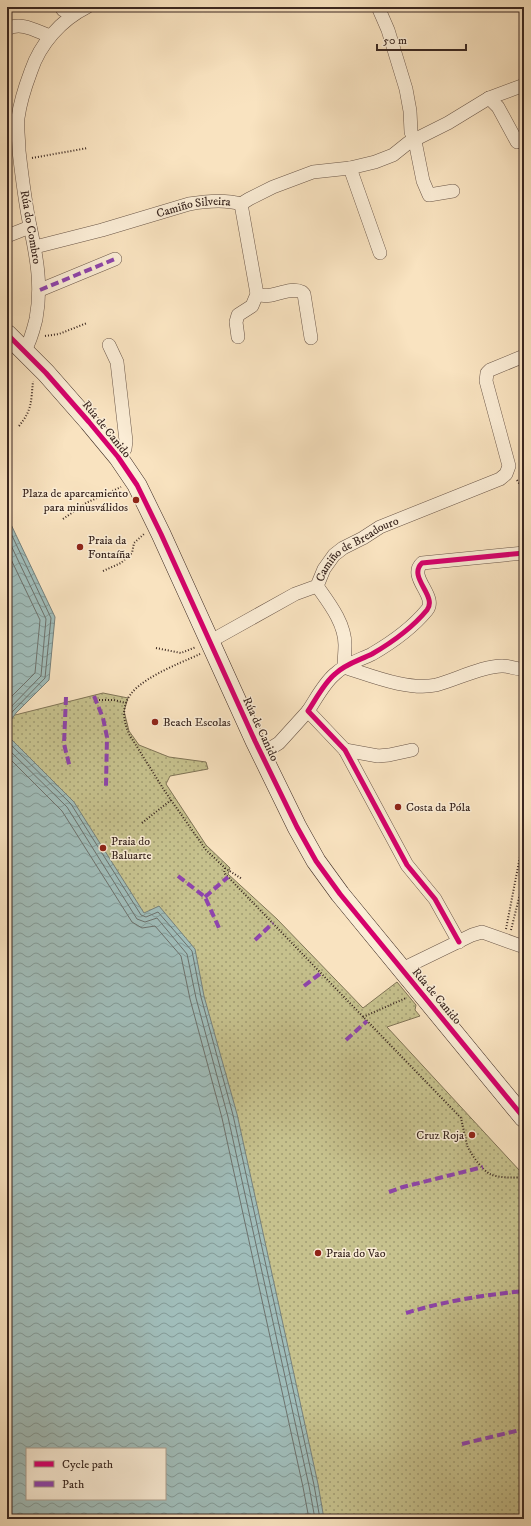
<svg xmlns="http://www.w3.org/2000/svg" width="531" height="1526" font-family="'IM FELL DW Pica',serif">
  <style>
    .park { fill: url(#park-dots); stroke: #807456 }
    .water { fill: url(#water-waves); stroke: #77817c; fill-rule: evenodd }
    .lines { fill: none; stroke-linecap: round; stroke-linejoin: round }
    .shore { stroke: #6d726d; stroke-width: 1 }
    .street-casing { stroke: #6a5648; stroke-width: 14 }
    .secondary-casing { stroke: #3a2720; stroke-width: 20 }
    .path { stroke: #3a2720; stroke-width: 2; stroke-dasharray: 1 2; stroke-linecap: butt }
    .street { stroke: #fbedd6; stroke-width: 13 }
    .secondary { stroke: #fbedd6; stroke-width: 19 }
    .quiet { stroke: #8e44ad; stroke-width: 4; stroke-dasharray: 8 4; stroke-linecap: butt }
    .cycleway-casing { stroke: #fbedd6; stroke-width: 8 }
    .cycleway { stroke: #d6006c; stroke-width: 5 }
    .poi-dot { fill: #8f2418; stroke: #fbedd6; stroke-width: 1.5 }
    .labels { text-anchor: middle; stroke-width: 3; stroke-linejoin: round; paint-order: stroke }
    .street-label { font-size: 12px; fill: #3a2720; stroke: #fbedd6 }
    .poi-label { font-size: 12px; fill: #3a2720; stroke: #fbedd6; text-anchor: start }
  </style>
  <defs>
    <pattern id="park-dots" width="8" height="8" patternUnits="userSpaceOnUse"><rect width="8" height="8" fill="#c6c18d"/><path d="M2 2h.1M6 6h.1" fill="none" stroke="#a29d73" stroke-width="1.8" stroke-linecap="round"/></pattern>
    <pattern id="water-waves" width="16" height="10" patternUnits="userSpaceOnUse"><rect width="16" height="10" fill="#a0bdba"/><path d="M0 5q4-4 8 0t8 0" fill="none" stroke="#839a97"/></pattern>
  </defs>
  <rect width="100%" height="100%" fill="#f9e3c0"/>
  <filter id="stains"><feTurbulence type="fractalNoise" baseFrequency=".005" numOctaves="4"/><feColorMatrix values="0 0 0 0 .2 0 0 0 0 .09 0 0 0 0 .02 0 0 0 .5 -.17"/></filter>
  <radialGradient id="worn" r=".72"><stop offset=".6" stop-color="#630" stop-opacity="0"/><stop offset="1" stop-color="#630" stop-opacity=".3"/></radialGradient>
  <path class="park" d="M103,693L128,698L124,711L129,731L139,745L169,757L206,762L208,769L170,776L166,784L206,845L230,868L228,874L277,919L363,1008L397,982L416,1005L415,1010L420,1016L387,1027L520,1171H524V1519H241L7,851V717Z"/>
  <path class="water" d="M7,516L55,617L49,680L16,713L7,726Z
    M7,735L74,802L144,913L159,906L195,949L204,996L237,1114L318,1484L324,1519H7ZM27,1449H165V1499H27Z"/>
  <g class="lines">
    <path class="shore" d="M7,525L51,618L45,678L13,711L7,719
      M7,537L46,619L41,676L7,711
      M7,551L40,620L35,673L7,701
      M7,741L71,804L141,915L146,917L158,912L192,951L201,997L233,1115L314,1485L320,1519
      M7,748L67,807L137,919L145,922L157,918L187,954L196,998L228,1117L309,1486L315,1519
      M7,756L62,811L132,922L142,928L155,926L181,956L190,999L222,1118L303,1487L309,1519"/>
    <defs>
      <g id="street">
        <path d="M61,7L63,10L75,13"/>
        <path d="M378,7L388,30L406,89L410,111L411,132L415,141L423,181L429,195L453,191"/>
        <path d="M7,29C21,21 36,31 50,36"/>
        <path d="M489,98L498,107L517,142"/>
        <path d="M350,168L380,253"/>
        <path d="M7,236L30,227"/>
        <path id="s1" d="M35,247L102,230L189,204C206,201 224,199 241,204L249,199L273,187L313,172L350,168L375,162L393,155L408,143L448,123L489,98L524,85"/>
        <path d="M40,290L115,259"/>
        <path d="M257,294C271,301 288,285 302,292L304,294L311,338"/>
        <path d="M238,337L236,322L238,315L252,306L257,294L241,204"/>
        <path d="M109,345L117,362L126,441L125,449L118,457"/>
        <path d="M25,350C31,340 33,331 36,319C42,286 37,259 30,226C25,202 22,177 19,151C19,141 17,129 18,118C20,102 25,87 31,71C40,44 61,20 87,7"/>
        <path d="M317,586C329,603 345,623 345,645C345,653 344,660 344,667"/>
        <path id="s2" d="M209,642L295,594L317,586L324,569L334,555L343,548L363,538L380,527L500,479L506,474L509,466L486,381L487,373L490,370L524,356"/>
        <path d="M344,667C370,675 408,691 436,685C455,680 485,665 503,666C510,666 517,670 524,669"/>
        <path d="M271,748L279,743L308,711"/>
        <path d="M345,750L378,756L389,755L412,750"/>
        <path d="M459,942L435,899L407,865L345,750L308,711C316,699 324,683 335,674C345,664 360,660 372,654C391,643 413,627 427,610C438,596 407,577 422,563L524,553"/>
        <path d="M402,969L472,935L482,932L524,947"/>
      </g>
      <path id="secondary" d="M7,334L46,373L89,422L118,457L137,485L161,534L255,741L297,827L316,861L340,894L524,1118"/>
    </defs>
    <use href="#street" class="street-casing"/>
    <use href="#secondary" class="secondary-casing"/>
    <path class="path" d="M32,158L88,148
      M45,336L59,334L87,323
      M19,426C32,410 31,402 33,381
      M517,480L524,491
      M63,519L86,503L121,487
      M103,571L121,563L132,553L134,543L144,534
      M156,648L181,653L196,647
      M200,654C179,664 133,680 126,703C122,714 125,724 129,734L164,790L206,850L225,868L242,879
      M96,700H114L126,703
      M142,823L171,800
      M225,868L224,873L228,877L461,1118C463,1127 465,1136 467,1145C470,1153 482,1170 490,1174C498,1178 515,1178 524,1177
      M506,929L524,836
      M511,930L522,886L524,885
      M363,1017L406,998"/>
    <use href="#street" class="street"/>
    <use href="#secondary" class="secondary"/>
    <path class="quiet" d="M40,290L115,259
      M94,696L103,718L107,737L106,786
      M66,697L64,744L70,768
      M178,876L205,897L219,928
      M205,897L228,877
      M255,940L273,923
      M304,986L321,973
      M346,1040L367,1021
      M389,1192L403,1187L483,1167
      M406,1313C445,1301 484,1295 524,1291
      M462,1444L524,1429"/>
    <defs>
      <path id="cycleway" d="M7,334L46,373L89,422L118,457L137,485L161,534L255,741L297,827L316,861L340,894L524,1118
        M459,942L435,899L407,865L345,750L308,711C316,699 324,683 335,674C345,664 360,660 372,654C391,643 413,627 427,610C438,596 407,577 422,563L524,553"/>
    </defs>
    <use href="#cycleway" class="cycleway-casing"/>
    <use href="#cycleway" class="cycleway"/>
  </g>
  <g class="poi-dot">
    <circle cx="136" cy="500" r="4"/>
    <circle cx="80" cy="547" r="4"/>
    <circle cx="155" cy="722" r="4"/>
    <circle cx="398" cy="807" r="4"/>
    <circle cx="103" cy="848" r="4"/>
    <circle cx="472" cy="1135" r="4"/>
    <circle cx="318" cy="1253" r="4"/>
  </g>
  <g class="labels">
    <g class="street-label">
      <text dy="4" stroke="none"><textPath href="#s1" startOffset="164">Camiño Silveira</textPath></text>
      <text transform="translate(31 227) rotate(80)" y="4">Rúa do Combro</text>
      <text transform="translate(107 429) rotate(51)" y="4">Rúa de Canido</text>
      <text dy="4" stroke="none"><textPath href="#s2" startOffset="179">Camiño de Breadouro</textPath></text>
      <text transform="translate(261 729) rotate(65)" y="4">Rúa de Canido</text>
      <text transform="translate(437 996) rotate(50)" y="4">Rúa de Canido</text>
    </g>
    <g class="poi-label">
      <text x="128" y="497" text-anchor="end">Plaza de aparcamiento<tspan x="128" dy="14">para minusválidos</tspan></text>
      <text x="88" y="544">Praia da<tspan x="88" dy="14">Fontaíña</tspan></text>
      <text x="163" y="726">Beach Escolas</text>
      <text x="406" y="811">Costa da Póla</text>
      <text x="111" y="845">Praia do<tspan x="111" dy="14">Baluarte</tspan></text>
      <text x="464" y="1139" text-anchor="end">Cruz Roja</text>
      <text x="326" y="1257">Praia do Vao</text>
    </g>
  </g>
  <rect width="531" height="1526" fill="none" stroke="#f9e3c0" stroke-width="24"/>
  <rect x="8" y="8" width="515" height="1510" fill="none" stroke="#3a2720" stroke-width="2"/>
  <rect x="12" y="12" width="507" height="1502" fill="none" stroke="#3a2720"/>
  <rect x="26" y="1448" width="140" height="52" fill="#fbedd6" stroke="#ae9e8d"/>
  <rect x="34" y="1461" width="20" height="6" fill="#d6006c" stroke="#ae9e8d"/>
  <text x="62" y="1468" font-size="12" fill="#3a2720">Cycle path</text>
  <rect x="34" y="1481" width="20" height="6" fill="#8e44ad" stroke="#ae9e8d"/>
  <text x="62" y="1488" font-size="12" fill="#3a2720">Path</text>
  <path d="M377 44v6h89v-6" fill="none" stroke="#3a2720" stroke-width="2"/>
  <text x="383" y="44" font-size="12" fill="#3a2720" stroke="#fbedd6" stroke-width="3" paint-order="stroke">50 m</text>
  <rect width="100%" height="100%" filter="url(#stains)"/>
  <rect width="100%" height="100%" fill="url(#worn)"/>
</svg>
